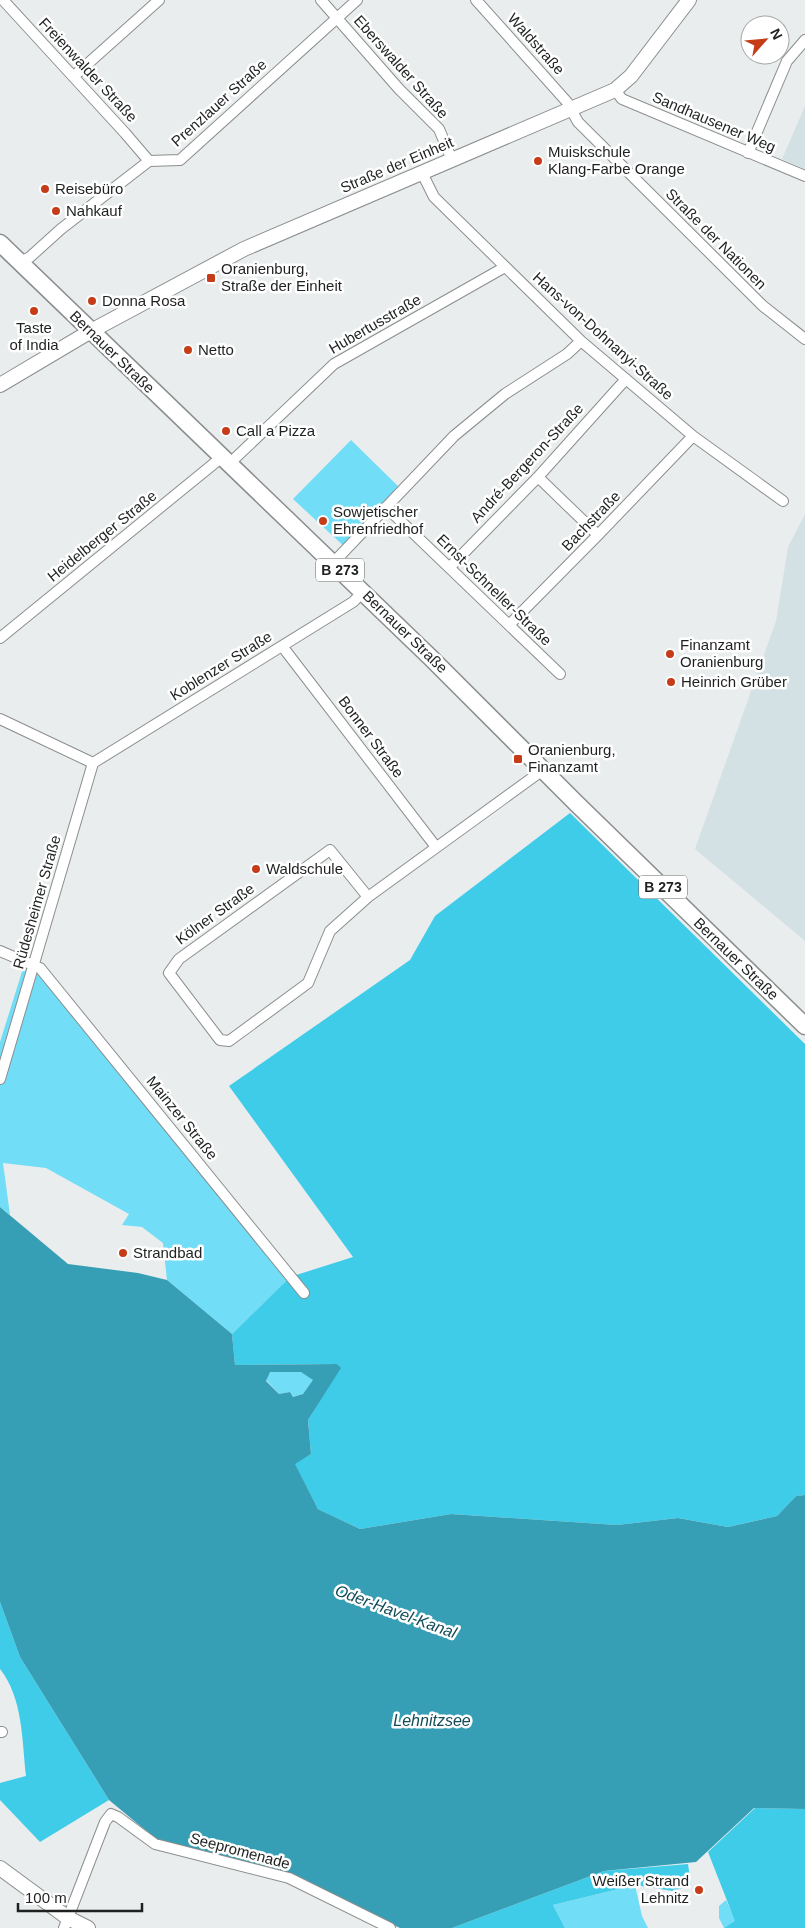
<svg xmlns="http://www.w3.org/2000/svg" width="805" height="1928" font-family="Arial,sans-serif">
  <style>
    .built { fill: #d4e1e4 }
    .green { fill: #71ddf6 }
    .forest { fill: #3fcce9 }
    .water { fill: #379fb5; fill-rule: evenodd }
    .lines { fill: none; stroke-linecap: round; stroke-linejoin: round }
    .street-casing { stroke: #8b8e8f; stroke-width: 12 }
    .secondary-casing { stroke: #8b8e8f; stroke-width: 16 }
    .primary-casing { stroke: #8b8e8f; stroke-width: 19 }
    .street { stroke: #fff; stroke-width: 10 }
    .secondary { stroke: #fff; stroke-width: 14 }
    .primary { stroke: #fff; stroke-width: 16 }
    .poi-dot { fill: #c63c18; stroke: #fff; stroke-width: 2 }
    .labels { text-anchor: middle; stroke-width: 5; stroke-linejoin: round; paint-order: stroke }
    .shield { fill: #fff; stroke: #626464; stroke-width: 1 }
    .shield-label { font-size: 14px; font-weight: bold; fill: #1f2121 }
    .street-label { font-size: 15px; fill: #1f2121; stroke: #fff }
    .poi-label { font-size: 15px; fill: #1f2121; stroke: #fff; text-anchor: start }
    .water-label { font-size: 16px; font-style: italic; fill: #114c58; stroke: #fff }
  </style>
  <rect width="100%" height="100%" fill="#e9edee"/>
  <path class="built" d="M805,106V169L782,159Z
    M805,514V941L695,849L776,621L788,547Z"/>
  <path class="green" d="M351,440L402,490L347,549L293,499Z
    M26,959L290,1277L232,1334L167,1280L163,1243L142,1227L122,1225L129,1214L46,1168L3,1163L10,1215L0,1207V1042Z
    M269,1372H302L314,1380L303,1394L293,1397L290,1392L279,1394L266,1380Z
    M635,1885L642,1916L648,1928H565L553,1905Z
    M726,1900L736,1921L724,1928L719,1918V1906Z"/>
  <path class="forest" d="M570,813L805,1044V1495L796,1496L777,1516L728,1527L678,1518L617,1525L451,1514L360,1529L318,1509L294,1463L311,1454L308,1420L340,1368L337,1364L235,1365L232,1334L290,1277L353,1257L229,1086L410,960L435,916Z
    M0,1602L20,1657L109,1800L40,1842L0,1800V1783L26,1776C22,1740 23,1698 0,1669Z
    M755,1808L805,1809V1928H724L735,1921L708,1852Z
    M688,1864L691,1885L673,1891L635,1885L553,1905L565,1928H452L604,1871Z"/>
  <path class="water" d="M0,1207L68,1264L138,1273L167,1280L232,1334L235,1365L337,1364L341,1368L308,1420L311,1454L295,1464L318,1509L360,1529L451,1514L617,1525L678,1518L728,1527L777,1516L796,1496L805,1495V1809L754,1808L696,1862L604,1871L452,1928H400L293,1875L156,1839L109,1800L20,1657L0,1602ZM270,1372H301L313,1380L303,1394L293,1397L290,1392L279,1394L266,1381Z"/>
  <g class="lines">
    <defs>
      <path id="street" d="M3,0L125,133L149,161
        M321,0L399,89L439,129L452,160
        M476,0L567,102L578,122L585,129L763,306L805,339
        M74,76L159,0
        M615,90L622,99L805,176
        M748,153L787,61L805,40
        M422,173L434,197L581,341L693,436L783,501
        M20,262L30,257L61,229L149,161L180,160L357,0
        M229,464L334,364L505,267
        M538,477L598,535
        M386,507L560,674
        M333,563L454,436L505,394L567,354L581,341
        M450,567L538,477L626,379
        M509,625L598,535L693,436
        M0,638L222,457
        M282,646L436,847
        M0,719L93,763
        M93,763L353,602L363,592
        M368,897L330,850L179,959L169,973L220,1040L229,1041L308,983L330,931L368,897L543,770
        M0,951L40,968L304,1293
        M0,1079L93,763
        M0,1732H2
        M64,1928L105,1822L111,1814L118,1817L155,1844L289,1878L390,1928"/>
      <path id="secondary" d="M0,385L91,331L244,249L615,90L631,76L689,0
        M0,1868L68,1918L88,1928"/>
      <path id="primary" d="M0,243L431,658L576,803L805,1026"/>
    </defs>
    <use href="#street" class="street-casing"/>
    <use href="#secondary" class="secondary-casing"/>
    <use href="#primary" class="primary-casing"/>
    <use href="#street" class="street"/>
    <use href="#secondary" class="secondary"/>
    <use href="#primary" class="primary"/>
  </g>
  <g class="poi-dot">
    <circle cx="538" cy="161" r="5"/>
    <circle cx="45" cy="189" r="5"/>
    <circle cx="56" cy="211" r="5"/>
    <rect x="206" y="273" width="10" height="10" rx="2.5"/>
    <circle cx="92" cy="301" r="5"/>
    <circle cx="34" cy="311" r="5"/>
    <circle cx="188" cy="350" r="5"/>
    <circle cx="226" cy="431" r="5"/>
    <circle cx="323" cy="521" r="5"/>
    <circle cx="670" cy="654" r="5"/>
    <circle cx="671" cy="682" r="5"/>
    <rect x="513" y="754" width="10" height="10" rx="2.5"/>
    <circle cx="256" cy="869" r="5"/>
    <circle cx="123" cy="1253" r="5"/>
    <circle cx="699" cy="1890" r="5"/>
  </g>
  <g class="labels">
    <g class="shield">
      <rect x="316" y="558.5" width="48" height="23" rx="4"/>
      <rect x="639" y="875.5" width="48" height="23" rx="4"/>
    </g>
    <g class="shield-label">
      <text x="340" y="575">B 273</text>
      <text x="663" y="892">B 273</text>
    </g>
    <g class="street-label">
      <text transform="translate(536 44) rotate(48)" y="5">Waldstraße</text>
      <text transform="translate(401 67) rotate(48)" y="5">Eberswalder Straße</text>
      <text transform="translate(88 70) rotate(47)" y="5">Freienwalder Straße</text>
      <text transform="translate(219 103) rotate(-42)" y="5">Prenzlauer Straße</text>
      <text transform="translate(714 122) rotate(23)" y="5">Sandhausener Weg</text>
      <text transform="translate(397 165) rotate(-23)" y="5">Straße der Einheit</text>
      <text transform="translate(716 239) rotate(45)" y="5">Straße der Nationen</text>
      <text transform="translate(375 324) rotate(-30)" y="5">Hubertusstraße</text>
      <text transform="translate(603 336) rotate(42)" y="5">Hans-von-Dohnanyi-Straße</text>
      <text transform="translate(112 352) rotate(44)" y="5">Bernauer Straße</text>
      <text transform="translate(527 463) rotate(-47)" y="5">André-Bergeron-Straße</text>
      <text transform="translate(591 521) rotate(-46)" y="5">Bachstraße</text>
      <text transform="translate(102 536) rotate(-39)" y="5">Heidelberger Straße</text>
      <text transform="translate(494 590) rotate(44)" y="5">Ernst-Schneller-Straße</text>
      <text transform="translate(405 632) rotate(44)" y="5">Bernauer Straße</text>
      <text transform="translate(221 666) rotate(-32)" y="5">Koblenzer Straße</text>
      <text transform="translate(371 737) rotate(53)" y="5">Bonner Straße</text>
      <text transform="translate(37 902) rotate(-74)" y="5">Rüdesheimer Straße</text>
      <text transform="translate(215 914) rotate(-36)" y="5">Kölner Straße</text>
      <text transform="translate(736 959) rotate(44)" y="5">Bernauer Straße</text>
      <text transform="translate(182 1118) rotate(51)" y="5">Mainzer Straße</text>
      <text transform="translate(240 1851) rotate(15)" y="5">Seepromenade</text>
    </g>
    <g class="poi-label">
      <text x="548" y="157">Muiskschule<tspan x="548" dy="17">Klang-Farbe Orange</tspan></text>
      <text x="55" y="194">Reisebüro</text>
      <text x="66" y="216">Nahkauf</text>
      <text x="221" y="274">Oranienburg,<tspan x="221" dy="17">Straße der Einheit</tspan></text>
      <text x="102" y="306">Donna Rosa</text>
      <text x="34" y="333" text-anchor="middle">Taste<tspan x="34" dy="17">of India</tspan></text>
      <text x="198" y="355">Netto</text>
      <text x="236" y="436">Call a Pizza</text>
      <text x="333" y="517">Sowjetischer<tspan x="333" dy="17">Ehrenfriedhof</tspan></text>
      <text x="680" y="650">Finanzamt<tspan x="680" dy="17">Oranienburg</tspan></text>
      <text x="681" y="687">Heinrich Grüber</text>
      <text x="528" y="755">Oranienburg,<tspan x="528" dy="17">Finanzamt</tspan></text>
      <text x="266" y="874">Waldschule</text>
      <text x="133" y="1258">Strandbad</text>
      <text x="689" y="1886" text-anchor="end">Weißer Strand<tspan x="689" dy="17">Lehnitz</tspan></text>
    </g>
    <g class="water-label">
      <text transform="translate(396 1611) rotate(20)" y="6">Oder-Havel-Kanal</text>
      <text x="432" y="1726">Lehnitzsee</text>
    </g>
  </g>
  <g transform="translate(765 40) rotate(63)"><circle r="24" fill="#ffffff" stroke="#a5a6a6"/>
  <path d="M0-4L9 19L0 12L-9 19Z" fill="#c63c18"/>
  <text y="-8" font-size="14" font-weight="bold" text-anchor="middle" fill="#1f2121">N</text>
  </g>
  <path d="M18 1903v8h124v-8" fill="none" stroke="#1f2121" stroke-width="2.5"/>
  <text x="25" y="1903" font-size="15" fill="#1f2121" stroke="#ffffff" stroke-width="4" paint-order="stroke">100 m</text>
</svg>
